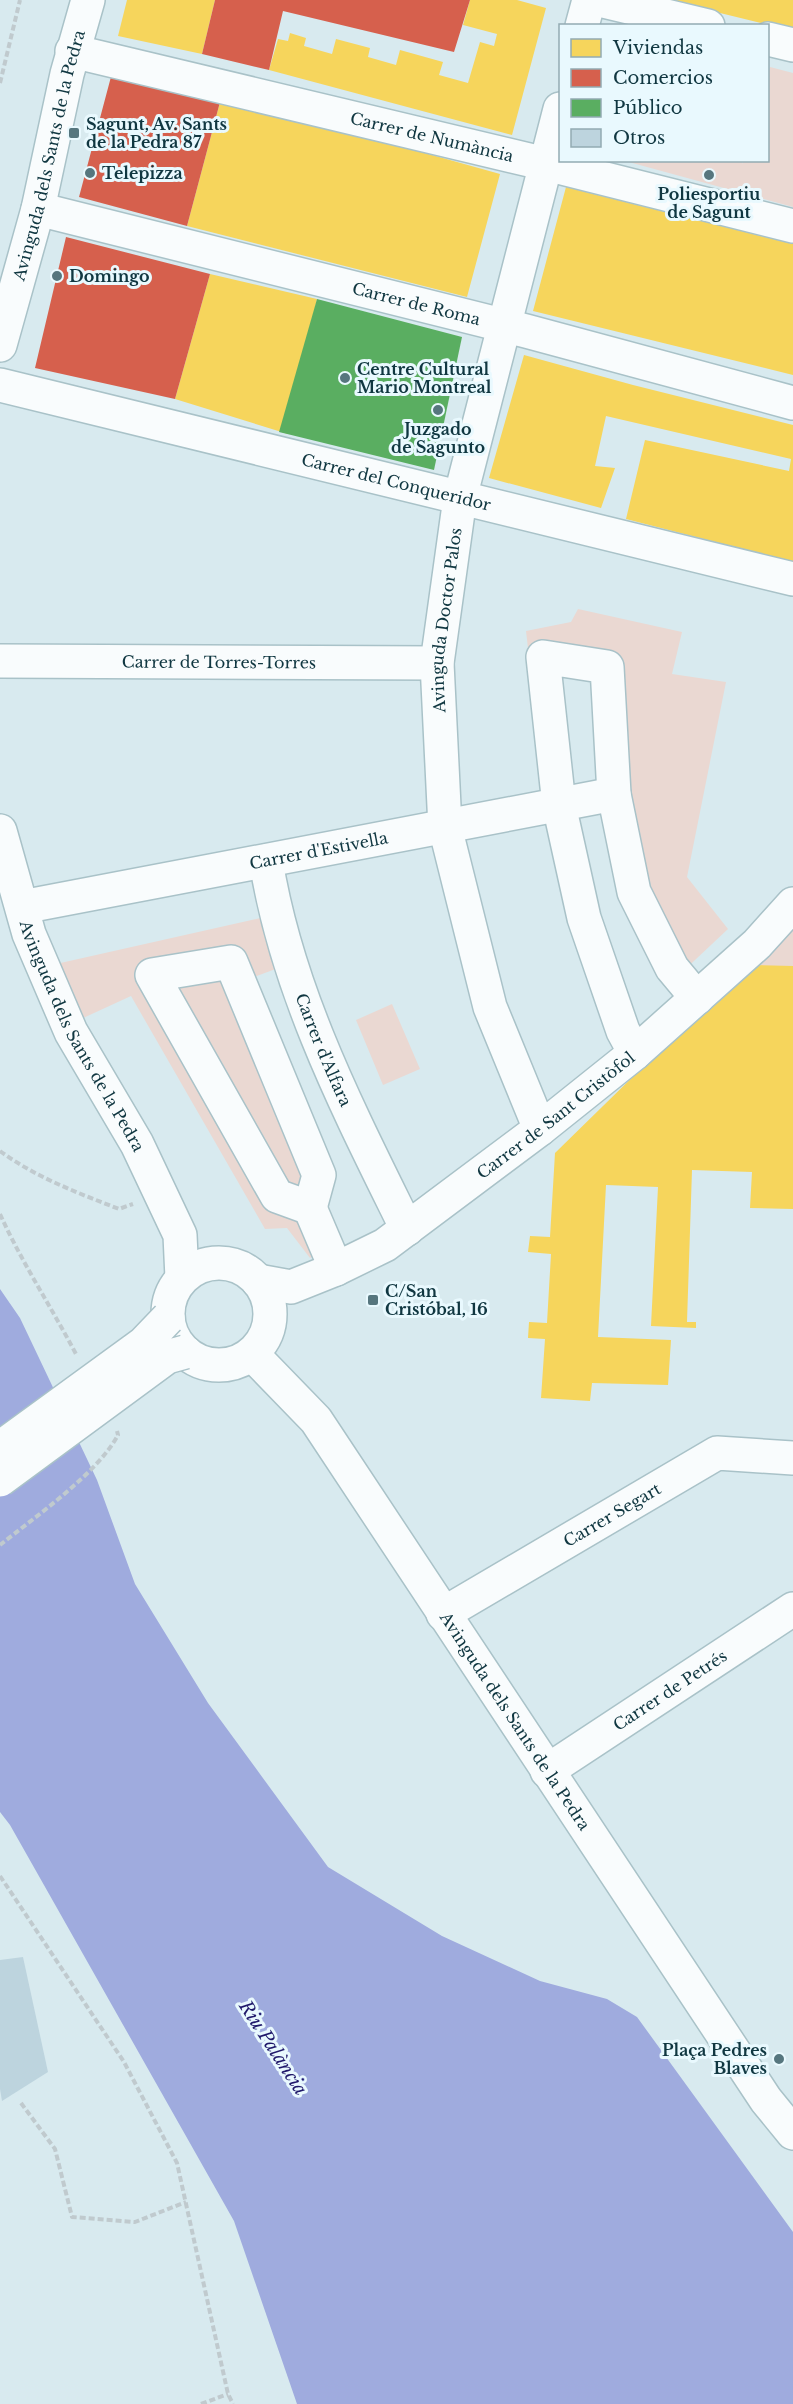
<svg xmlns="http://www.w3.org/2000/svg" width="793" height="2404" font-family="'Libre Baskerville',serif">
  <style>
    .green { fill: #ead8d2 }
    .water { fill: #9fabde }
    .homes { fill: #f6d55c }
    .shops { fill: #d6604d }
    .public { fill: #5aae61 }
    .building { fill: #bdd4de }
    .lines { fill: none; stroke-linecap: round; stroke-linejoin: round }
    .minor-casing { stroke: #a9c2c8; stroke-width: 36 }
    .path { stroke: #c0cace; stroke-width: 4; stroke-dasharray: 6 3; stroke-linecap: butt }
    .minor { stroke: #f9fcfd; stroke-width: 33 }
    .minor-bridge-casing { stroke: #a9c2c8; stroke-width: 36; stroke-linecap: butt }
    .minor-bridge { stroke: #f9fcfd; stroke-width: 33 }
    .poi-dot { fill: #56767e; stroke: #e9f9fe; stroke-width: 2 }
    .labels { text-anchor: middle; stroke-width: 6; stroke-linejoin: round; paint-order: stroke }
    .poi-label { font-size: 16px; font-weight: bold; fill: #103741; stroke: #e9f9fe; text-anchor: start }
    .street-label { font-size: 16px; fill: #103741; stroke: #e9f9fe }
    .water-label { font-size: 18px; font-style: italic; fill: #1f186a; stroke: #e9f9fe }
  </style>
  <rect width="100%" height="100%" fill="#d8eaef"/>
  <path class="green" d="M770,67L793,73V207L625,161H742V164L743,161L768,160V75Z
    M578,609L682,632L672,674L726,682L687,877L728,929L678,976L634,892L607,668L528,648L526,631L571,622Z
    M265,917L281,967L240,982L340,1236L310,1258L287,1228L265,1229L131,996L81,1019L56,964Z
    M793,926V967L756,966Z
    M392,1004L420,1069L383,1085L356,1020Z"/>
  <path class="water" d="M0,1289L20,1318L97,1480L135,1584L208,1703L328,1867L442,1936L540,1981L607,1999L637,2017L793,2232V2404H297L234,2221L10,1825L0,1812Z"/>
  <path class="homes" d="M127,0H215L202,54L118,36Z
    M470,0H517L546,8L512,135L269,70L278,39L288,41L290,33L306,38L304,46L332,54L336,39L370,48L368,57L396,65L400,50L443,62L439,75L468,83L480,42L494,46L497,34L463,25Z
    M671,0H793V31L671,1Z
    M220,102L296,117L500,174L467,297L187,226Z
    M566,187L793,244V375L533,311Z
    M210,274L317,299L288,434L175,399Z
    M524,355L633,385L793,425V562L626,519L645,440L789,471L791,459L606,416L595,466L615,468L601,508L489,478Z
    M747,965L793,966V1209L750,1208L752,1172L692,1170L687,1322H696V1328L651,1326L658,1187L606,1185L598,1337L671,1340L668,1385L592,1383L590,1401L541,1398L545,1339L528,1338L529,1322L547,1323L551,1254L528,1252L530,1236L550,1237L555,1153Z"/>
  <path class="shops" d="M215,0H470L454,52L283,11L269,70L202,54Z
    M112,73L220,102L187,226L79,197Z
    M66,237L210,274L175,399L35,368Z"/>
  <path class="public" d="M317,299L462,337L434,470L279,432Z"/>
  <path class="building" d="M23,1957L48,2072L2,2101L0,2089V1960Z"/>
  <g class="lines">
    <defs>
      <g id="minor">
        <path d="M599,0L708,26"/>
        <path d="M582,26L589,0"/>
        <path d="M768,39L793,45"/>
        <path id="s1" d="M72,51L546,164L793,226"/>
        <path id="s2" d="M38,209L526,331L793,403"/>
        <path id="s3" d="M0,345L38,209L67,74L88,0"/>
        <path id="s4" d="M0,385L793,579"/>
        <path id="s5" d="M0,661L437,663"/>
        <path id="s6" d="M0,831L29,934L71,1032L137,1144L180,1235L182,1278"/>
        <path id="s7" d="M266,861C287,992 349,1111 407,1229"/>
        <path id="s8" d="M22,907L614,794"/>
        <path d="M231,962L319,1175L310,1208L277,1196L152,975Z"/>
        <path d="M635,1053L623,1031L584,918L559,805L543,657L607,667L614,794L634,892L672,968L697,998"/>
        <path id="s9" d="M540,1129L490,1007L445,827L437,663L460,498L560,109"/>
        <path d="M310,1208L336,1269"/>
        <circle cx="219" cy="1314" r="51"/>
        <path id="s10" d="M258,1281L291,1287L336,1269L385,1245L540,1129L635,1053L757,944L793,904"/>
        <path id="s11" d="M252,1354L316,1420L766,2100L793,2133"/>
        <path id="s12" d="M443,1614L717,1453L793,1458"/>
        <path id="s13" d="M547,1771L793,1609"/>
      </g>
    </defs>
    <use href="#minor" class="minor-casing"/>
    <path class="path" d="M0,83L20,0
      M0,1151C35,1177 78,1193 119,1209L133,1204
      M0,1214C22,1263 52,1308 77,1356
      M0,1545C35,1517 98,1473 118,1435L117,1431
      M0,1876L124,2062L177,2163L228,2394L233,2404
      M21,2103L55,2149L72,2217L135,2222L186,2202
      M201,2404L228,2394"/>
    <use href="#minor" class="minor"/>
    <defs>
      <path id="minor-bridge" d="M0,1448L144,1343L168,1318
        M0,1480L159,1363L167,1357L185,1352"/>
    </defs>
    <use href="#minor-bridge" class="minor-bridge-casing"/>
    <use href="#minor-bridge" class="minor-bridge"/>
  </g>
  <g class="poi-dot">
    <rect x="68" y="127" width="12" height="12" rx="3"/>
    <circle cx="90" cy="173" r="6"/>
    <circle cx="709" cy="175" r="6"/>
    <circle cx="57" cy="276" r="6"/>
    <circle cx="345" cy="378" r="6"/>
    <circle cx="438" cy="410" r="6"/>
    <rect x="367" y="1294" width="12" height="12" rx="3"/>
    <circle cx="779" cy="2059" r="6"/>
  </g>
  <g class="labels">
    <g class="poi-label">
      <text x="86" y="130">Sagunt, Av. Sants<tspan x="86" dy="18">de la Pedra 87</tspan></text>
      <text x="102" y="179">Telepizza</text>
      <text x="709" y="200" text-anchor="middle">Poliesportiu<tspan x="709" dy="18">de Sagunt</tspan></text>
      <text x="69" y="282">Domingo</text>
      <text x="357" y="375">Centre Cultural<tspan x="357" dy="18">Mario Montreal</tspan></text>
      <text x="438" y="435" text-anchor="middle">Juzgado<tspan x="438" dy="18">de Sagunto</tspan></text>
      <text x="385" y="1297">C/San<tspan x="385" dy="18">Cristóbal, 16</tspan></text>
      <text x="767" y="2056" text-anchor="end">Plaça Pedres<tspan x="767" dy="18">Blaves</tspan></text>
    </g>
    <g class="street-label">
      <text dy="6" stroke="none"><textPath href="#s1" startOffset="370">Carrer de Numància</textPath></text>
      <text dy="6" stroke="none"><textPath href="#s3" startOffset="196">Avinguda dels Sants de la Pedra</textPath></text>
      <text dy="6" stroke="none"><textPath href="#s2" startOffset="390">Carrer de Roma</textPath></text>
      <text dy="6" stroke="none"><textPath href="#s4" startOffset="408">Carrer del Conqueridor</textPath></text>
      <text dy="6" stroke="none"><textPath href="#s9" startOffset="525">Avinguda Doctor Palos</textPath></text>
      <text dy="6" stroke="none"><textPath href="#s5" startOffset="219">Carrer de Torres-Torres</textPath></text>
      <text dy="6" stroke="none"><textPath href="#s8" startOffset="302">Carrer d'Estivella</textPath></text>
      <text dy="6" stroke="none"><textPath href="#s6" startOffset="222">Avinguda dels Sants de la Pedra</textPath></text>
      <text dy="6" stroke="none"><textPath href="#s7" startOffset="198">Carrer d'Alfara</textPath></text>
      <text dy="6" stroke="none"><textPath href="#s10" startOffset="351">Carrer de Sant Cristòfol</textPath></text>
      <text dy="6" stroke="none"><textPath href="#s12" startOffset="196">Carrer Segart</textPath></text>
      <text dy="6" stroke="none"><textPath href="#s13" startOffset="147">Carrer de Petrés</textPath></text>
      <text dy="6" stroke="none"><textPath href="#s11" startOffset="453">Avinguda dels Sants de la Pedra</textPath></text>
    </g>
    <g class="water-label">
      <text transform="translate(273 2048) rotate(57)" y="6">Riu Palància</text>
    </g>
  </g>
  <rect x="559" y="24" width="210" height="138" fill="#e9f9fe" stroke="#92abb2" stroke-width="1.5"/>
  <rect x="571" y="39" width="30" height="18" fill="#f6d55c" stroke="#92abb2" stroke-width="1.5"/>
  <text x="613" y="54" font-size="18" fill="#103741">Viviendas</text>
  <rect x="571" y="69" width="30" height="18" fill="#d6604d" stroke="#92abb2" stroke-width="1.5"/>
  <text x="613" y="84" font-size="18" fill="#103741">Comercios</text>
  <rect x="571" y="99" width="30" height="18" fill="#5aae61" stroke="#92abb2" stroke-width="1.5"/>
  <text x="613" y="114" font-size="18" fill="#103741">Público</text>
  <rect x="571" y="129" width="30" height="18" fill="#bdd4de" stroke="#92abb2" stroke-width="1.5"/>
  <text x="613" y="144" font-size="18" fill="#103741">Otros</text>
</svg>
